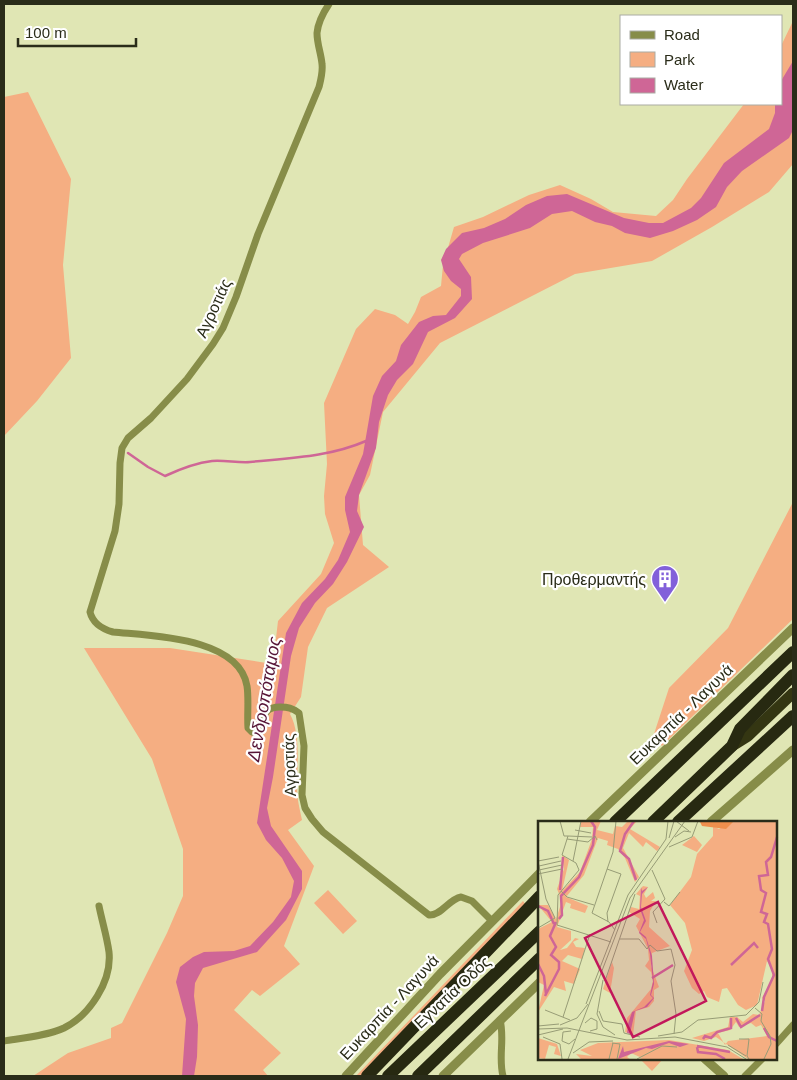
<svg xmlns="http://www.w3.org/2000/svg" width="797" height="1080" font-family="Arial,sans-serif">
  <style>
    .green { fill: #f5ae82 }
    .water { fill: #cf6696 }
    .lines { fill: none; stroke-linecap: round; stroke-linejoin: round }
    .stream { stroke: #cf6696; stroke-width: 2.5 }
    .minor { stroke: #878d49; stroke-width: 7 }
    .tertiary { stroke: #878d49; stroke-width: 9 }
    .trunk { stroke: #343612; stroke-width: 11 }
    .motorway { stroke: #272911; stroke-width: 12 }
    .labels { text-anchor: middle; stroke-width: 4.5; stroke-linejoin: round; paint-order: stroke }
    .street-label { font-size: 16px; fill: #2a2c19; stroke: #fff }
    .poi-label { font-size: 16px; fill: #2a2c19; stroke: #fff; text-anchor: end }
    .water-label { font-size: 18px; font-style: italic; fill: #571537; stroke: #fff }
    .inset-river { fill: none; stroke: #cf6696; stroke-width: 2.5 }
    .inset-road { fill: none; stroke: #979c76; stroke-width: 1 }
    .view { fill: #c2185b; fill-opacity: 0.15; stroke: #c2185b; stroke-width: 2.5 }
    .inset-edge { fill: none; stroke: #2a2c19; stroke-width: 2.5 }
  </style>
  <rect width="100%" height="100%" fill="#e0e6b4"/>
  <path class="green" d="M793,21V164L769,192L712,227L652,261L575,274L440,343L383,412L370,475L359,495L363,545L389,567L327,608L308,647L301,697L290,714C301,734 297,766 297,789C297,799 300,810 302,820L288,830L314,866L284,946L300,964L260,996L252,990L234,1010L281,1053L263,1070L268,1076H33L68,1053L111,1038V1028L122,1023L167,933L183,896V849L152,759L84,648H170L273,664L278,621L321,574L334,543L325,514L324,496L327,464L324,403L356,329L375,309L395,315L408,324L415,312L421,297L441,286L443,265L454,227L483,217L529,195L560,185L591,199L613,212L656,216L673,200L687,179L744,104H781V46Z
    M28,92L71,179L63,265L71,358L37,401L4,436V97Z
    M793,502V619L662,746L653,737L669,688L728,628Z
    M328,890L357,921L343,934L314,903Z
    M523,901L526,905L361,1076H356Z
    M640,1059H663L652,1071Z"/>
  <path class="water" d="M793,61V130L789,138L742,171L727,187L716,207L697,220L673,231L650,238L625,233L612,226L595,222L572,211L552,214L530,228L483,243L462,254L459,259L471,277L472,299L455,318L428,332L413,364L397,380L388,395L379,422L376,448L359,495L357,511L364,527L347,562L333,584L315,603L299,628L291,656L273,777L267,808L271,826L302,871V889L286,920L257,952L203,968L195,983L194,996L198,1025L197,1057L194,1076H182L186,1019L176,982L180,967L193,957L204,952L234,951L250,946L273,922L291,897L294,881L282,858L266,840L257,823L286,633L302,603L325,579L338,560L350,532L345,510V497L363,454L373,396L382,376L396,361L401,345L419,322L433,316L446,315L461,296V289L451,281L444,271L441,260L446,249L462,233L484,228L505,219L526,205L547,196L567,194L624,218L649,223H663L691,208L701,198L724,163L769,129L775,113V104H781V81Z"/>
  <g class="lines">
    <path class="stream" d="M128,453L148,467L165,476C180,469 195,463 212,461C225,460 238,463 250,462C290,458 329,457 366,441"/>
    <path class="minor" d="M329,4C323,13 318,22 317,33C317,44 321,53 322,64C323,72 321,79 319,87L258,234L236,297L223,328L213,344L187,379L151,418L128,438L122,448L120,463L119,504L115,531L90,612C93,624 102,629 113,632C151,636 239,637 247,686C249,699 247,715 248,728L252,732L256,733C268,722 259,707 280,707C288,707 292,708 299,713L304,746L302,795L305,808L312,819L323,832L429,915C441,916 449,899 461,897L472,901L491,920
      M500,1020C505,1039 498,1057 503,1076
      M4,1041C23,1038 47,1036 64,1028C90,1015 112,981 109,952C107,937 102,921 99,906
      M776,1044L793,1025
      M745,1076L762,1059"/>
    <path class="tertiary" d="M590,822L793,628
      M711,822L793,750
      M705,1059L724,1076
      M346,1076L440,974L540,873
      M443,1076L540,982"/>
    <path class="trunk" d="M732,746L748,736L793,693"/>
    <path class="motorway" d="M615,822L793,652
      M653,822L732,746L740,729L793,675
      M678,822L793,716
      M367,1076L540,896
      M388,1076L540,931
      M418,1076L540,958"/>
  </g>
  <defs>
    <symbol id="building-pin" viewBox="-11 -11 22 30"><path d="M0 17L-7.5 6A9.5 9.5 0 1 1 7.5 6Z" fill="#8260da" stroke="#fff"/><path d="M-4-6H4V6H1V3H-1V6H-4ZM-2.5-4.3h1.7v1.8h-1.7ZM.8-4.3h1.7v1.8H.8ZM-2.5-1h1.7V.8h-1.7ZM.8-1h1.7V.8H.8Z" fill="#fff"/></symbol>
  </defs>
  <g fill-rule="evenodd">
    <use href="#building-pin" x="649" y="563" width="32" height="43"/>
  </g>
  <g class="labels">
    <g class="street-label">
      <text transform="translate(213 308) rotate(-65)" y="6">Αγροτιάς</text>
      <text transform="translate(681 714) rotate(-44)" y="6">Ευκαρπία - Λαγυνά</text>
      <text transform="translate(289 765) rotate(-92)" y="6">Αγροτιάς</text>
      <text transform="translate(452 992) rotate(-43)" y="6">Εγνατία Οδός</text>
      <text transform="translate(389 1007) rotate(-47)" y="6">Ευκαρπία - Λαγυνά</text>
    </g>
    <g class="poi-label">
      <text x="646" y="585">Προθερμαντής</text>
    </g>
    <g class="water-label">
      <text transform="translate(264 699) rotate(-80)" y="6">Δενδροπόταμος</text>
    </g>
  </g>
  <g transform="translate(538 821)">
    <rect width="239" height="239" fill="#e0e6b4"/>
    <path d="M43,0H63L59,9L75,13L77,5L84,6L89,1L99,0L92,8L122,26L119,30L108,21L105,26L91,12L85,27L101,56L97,61L87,37L80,28L69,24L70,20L60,17L46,54L28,76L50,85L47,92L32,87L33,83L28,81L19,106L33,110V119L22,129L29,127L37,117L41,118L35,121L38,126L47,127L44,138L30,134L24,140L42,148L36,163L26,160L28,170L16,166L0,191L6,164L0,161V108L14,101L0,84H10L18,98L24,80L19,68L26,48L24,34L31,39L24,70L42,51L54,18L55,6H42ZM195,0H239V238H210L178,216L166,220L154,217L190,206L192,196H199L205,201L215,193L221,194L227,180L224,177L234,158V148L229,140L219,184L208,189L200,184L189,167L184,168L181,181L169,176L166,170L161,173L154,167L146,150L154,129L147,102L132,84L153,56L159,33L175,15V5L181,8ZM198,201L201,206L213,202L218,206L223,204L229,215L190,220L187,224L180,212L192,209ZM156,15L164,24L159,31L144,24ZM105,65L110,66L106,73L108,77L115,71L117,77L113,80H118L112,90L111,106L132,125L114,132L113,145L121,166L116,169V180L111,186L98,190L95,214L87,211L89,197L113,168L115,160L113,151L107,145L111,139L110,128L98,105L102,98L91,91L93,86L101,88L102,75L98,73ZM74,141L76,147L72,172L65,168ZM0,217L19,223L23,235L16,233L18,226L11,224L7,238L0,237ZM131,219L190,229L205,238H101L104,237L93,232L89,236L92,238H43L38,233L54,235L42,229L60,222Z" fill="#f5ae82" fill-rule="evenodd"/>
    <path d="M162,1L195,0V1L188,8L164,5Z" fill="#ef8f4d"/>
    <path d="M103,66L104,70L110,66L104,73L103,86L108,100L102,111L108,116L114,135L116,163L113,174L116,177L109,186L97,190L92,213L89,212L90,203L94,191L106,186L115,177L112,174L115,161L112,133L108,118L101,112L106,99L102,88ZM131,220L151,223L142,226L131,222L114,228L108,227L80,238L85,225L86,231Z" fill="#cf6696"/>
    <path class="inset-river" d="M96,0L87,13L82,30L91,38L98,59M22,69L25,36M0,85L10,90L16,103M21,98L24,94L23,75L41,56L55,24L57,6L53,0M0,143L6,155L8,173M193,144L216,122L220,127M114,157L135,144M7,175L21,148V141L13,134L18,126L12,115L18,101M224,190L226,176L236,154L230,138L234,128L230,103L226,101L229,93L223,91L228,72L223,69L221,55L230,54L228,41L233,36L239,16M198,197L203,206L222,194M226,207L231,216L239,220M165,218L167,215L173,217L179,211L193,207V197M159,225L192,231M159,226L160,231L178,233L187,238"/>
    <path class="inset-road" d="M22,0L26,15H30M138,0L151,10M37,9L53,12M54,16L30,15L24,34L38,42L41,49L20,74L19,104L73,121M137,16L146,10L153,11M131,17L136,0M29,18L50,21L57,15L59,19M131,26L154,16L160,0M0,40L8,78L17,97M0,40L21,36M35,40L43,0M1,45L23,40M69,48L83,53L69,92L70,101M1,49L24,44M114,49L127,78L115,91L119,102M0,53L24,48M23,70L29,76L56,84M126,81L131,85L142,71M0,107L17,97M77,109L71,101L54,92L75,31L78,0M82,118H101L109,128L112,124L119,130L133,128L137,144L133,160L138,193L136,213M65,159L59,193L65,206L77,214M67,160L97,73M48,183L90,74L128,18L130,0M217,187L224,193L223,200L232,215L233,223L226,238M7,189L32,199M61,190L65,200L84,203L86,212L102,216M25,196L52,113M47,202L53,197L59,200V208L52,210M22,204L39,197L50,183M0,205L21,203M0,208L29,207L89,219L137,216L189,226L208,238M33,210L25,211L24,220L31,223L37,218M0,214L25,208M120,215L144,211L160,199L208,194L221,181L225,161M5,216L22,223L24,238M201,218H211L209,235L211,238M74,222L82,223L79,238M190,224L208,235M35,232L51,221L75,220M30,238L92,77L147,0M71,238L75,222M99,238L124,225L139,226"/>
    <path class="view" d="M120,81L168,180L95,216L47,117Z"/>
    <rect width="239" height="239" class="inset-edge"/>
  </g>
  <rect width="797" height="1080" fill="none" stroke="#2a2c19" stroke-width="10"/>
  <rect x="620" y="15" width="162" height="90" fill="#ffffff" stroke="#aaaba3"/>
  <rect x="630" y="31" width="25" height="8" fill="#878d49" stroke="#aaaba3"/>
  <text x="664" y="40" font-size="15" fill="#2a2c19">Road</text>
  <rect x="630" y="52" width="25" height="15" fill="#f5ae82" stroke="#aaaba3"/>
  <text x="664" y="65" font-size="15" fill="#2a2c19">Park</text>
  <rect x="630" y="78" width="25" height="15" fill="#cf6696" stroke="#aaaba3"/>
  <text x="664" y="90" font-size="15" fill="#2a2c19">Water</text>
  <path d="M18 38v8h118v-8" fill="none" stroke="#2a2c19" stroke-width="2.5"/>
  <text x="25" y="38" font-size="15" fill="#2a2c19" stroke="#ffffff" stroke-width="4" paint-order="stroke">100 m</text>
</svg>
